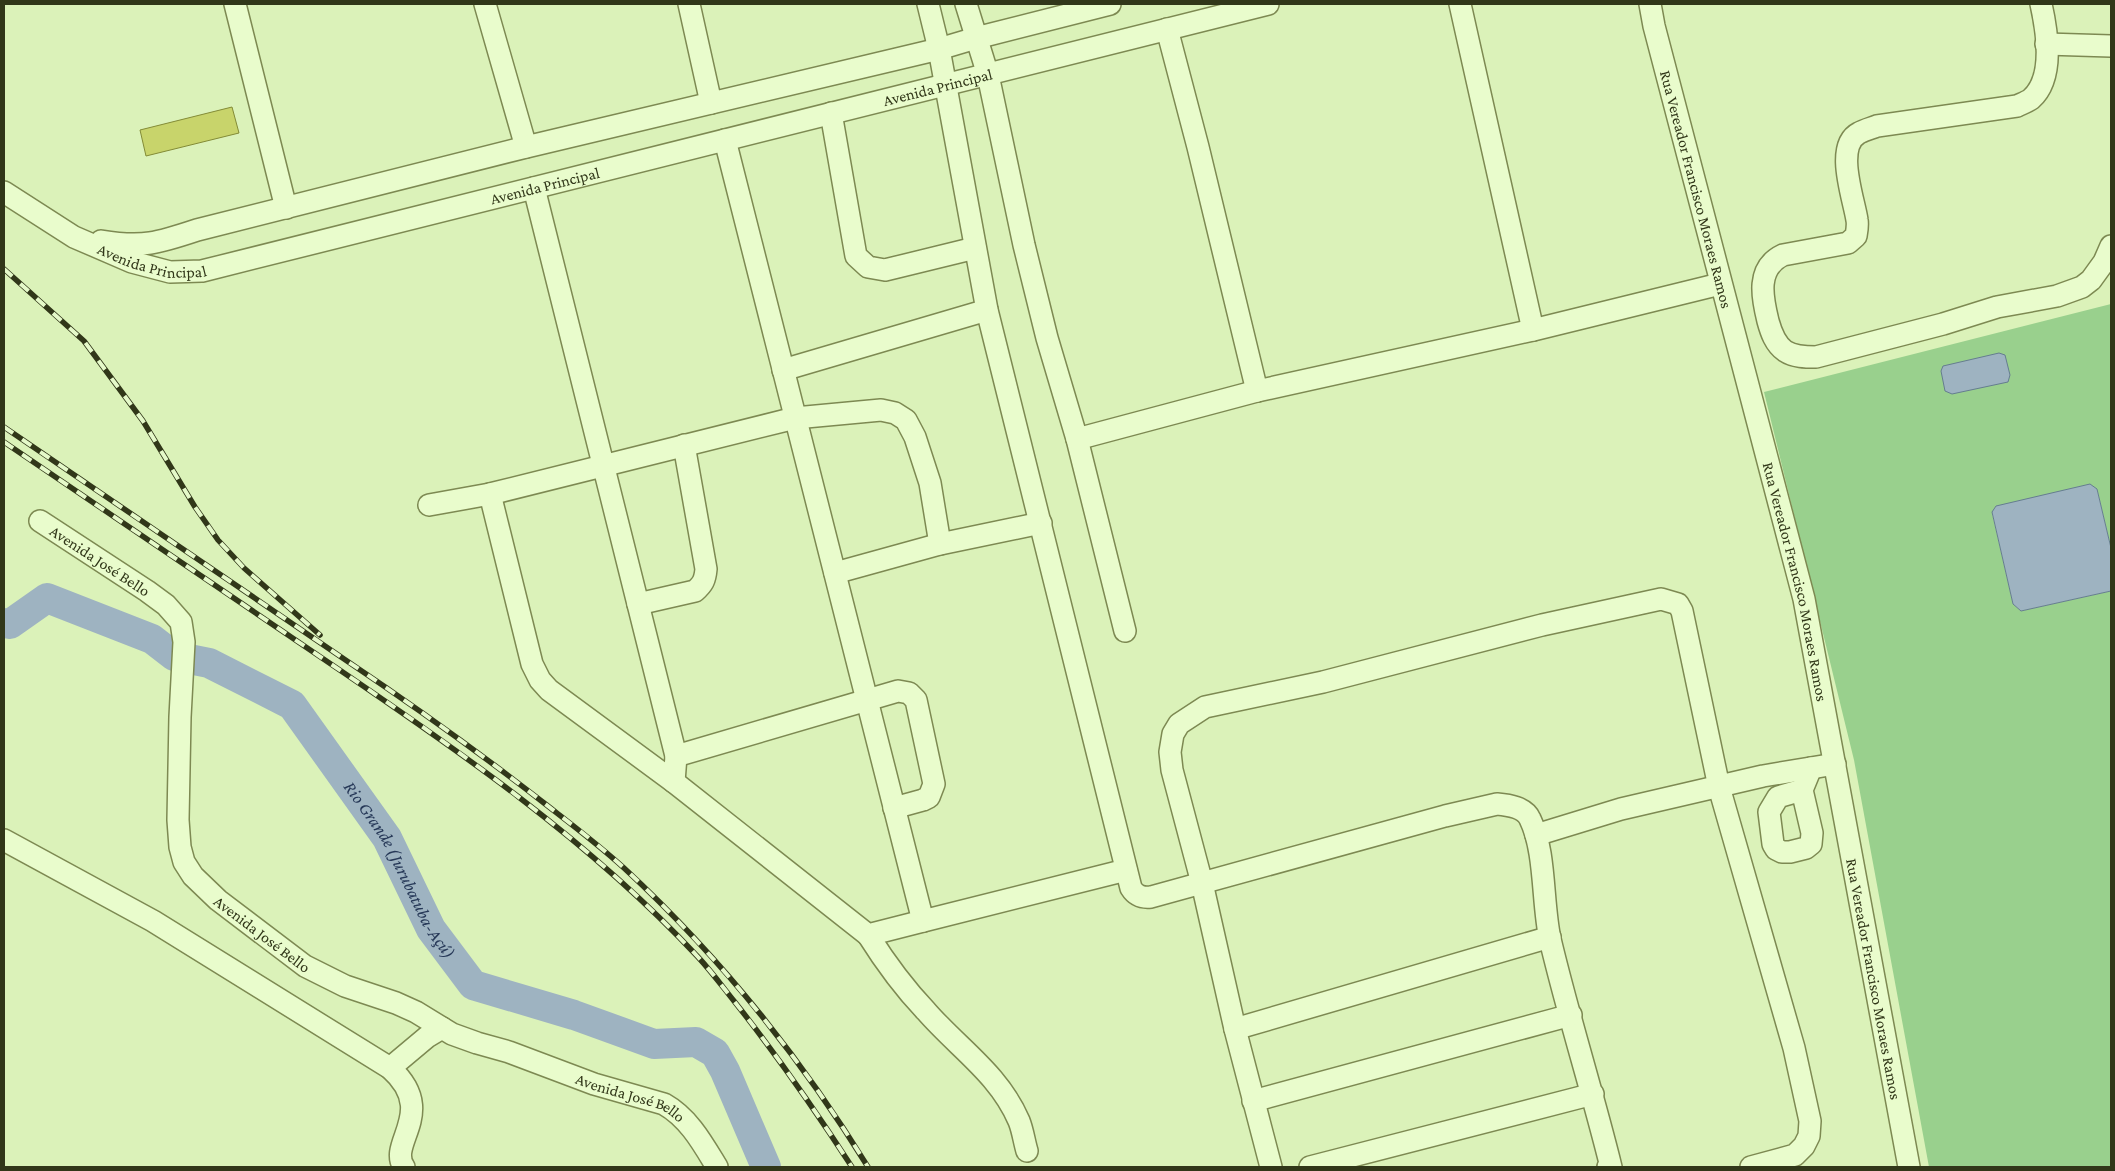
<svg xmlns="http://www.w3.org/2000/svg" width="2115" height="1171" font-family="'Crimson Pro',serif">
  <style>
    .green { fill: #99d08d }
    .water { fill: #9eb3c1; stroke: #657d8f }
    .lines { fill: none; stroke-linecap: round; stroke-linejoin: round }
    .river { stroke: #9eb3c1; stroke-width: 30 }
    .building { fill: #c8d46b; stroke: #838b36 }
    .minor-casing { stroke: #7d8952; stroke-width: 24 }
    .minor { stroke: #e9fccc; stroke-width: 21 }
    .rail-casing { stroke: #313719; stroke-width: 5.5 }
    .rail { stroke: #e5f9c9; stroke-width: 4; stroke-dasharray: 11; stroke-linecap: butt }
    .labels { text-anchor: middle; stroke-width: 4; stroke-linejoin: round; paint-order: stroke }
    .street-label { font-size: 16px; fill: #313719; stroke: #e5f9c9 }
    .water-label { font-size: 18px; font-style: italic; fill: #273958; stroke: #e5f9c9 }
  </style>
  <rect width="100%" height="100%" fill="#dbf2b9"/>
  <path class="green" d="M2111,304V548L2097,489L1992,513L2013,604L2021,611L2111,591V1167H1929L1854,760L1764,392Z"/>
  <path class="water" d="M1999,353L2005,355L2010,375L2008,382L1952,394L1945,391L1941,371L1943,366Z
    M2090,484L2097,489L2111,548V591L2021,611L2013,604L1992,512L1996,506Z"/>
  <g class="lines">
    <path class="river" id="s1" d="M4,623L10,624L47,598L152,639L174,656L209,663L292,705L387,838L431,929L473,985L574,1015L654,1044L696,1042L715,1053L725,1071L766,1167"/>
  </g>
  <path class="building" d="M232,107L239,133L146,156L140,130Z"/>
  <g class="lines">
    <defs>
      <g id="minor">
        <path d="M235,4L286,208"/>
        <path d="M485,4L526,147"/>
        <path d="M689,4L711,103"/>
        <path d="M928,4L939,49L987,310L1131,888C1136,896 1142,898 1151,897L1445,816L1497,804C1508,805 1525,807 1530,819C1546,852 1542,902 1550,939C1568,1015 1592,1090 1611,1167H1608"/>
        <path d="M966,4L988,75L1024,245L1047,338L1077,439L1125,631"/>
        <path d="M1460,4L1533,330"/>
        <path id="s2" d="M1650,4L1654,26L1804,599L1909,1167"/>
        <path d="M2041,4C2047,31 2055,78 2031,99C2027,102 2021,104 2017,106L1877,126C1872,128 1864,130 1859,133C1834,146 1854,199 1857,220C1858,225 1857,230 1856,236L1848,243L1783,255C1756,268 1762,297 1768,321C1771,332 1775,344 1785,351C1794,357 1806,357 1816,357L1943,324L1997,307L2057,296L2082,287L2091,280L2104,262L2111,246"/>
        <path d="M1167,29L1198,147L1257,391"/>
        <path d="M2046,44L2111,46"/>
        <path d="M831,113L856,256L868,267L885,270L975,248"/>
        <path d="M725,140L923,921L1126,870"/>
        <path d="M534,188L676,756L674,782L868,935L923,921"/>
        <path id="s3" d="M4,192L74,237L132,262L170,272L202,271L1268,4"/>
        <path d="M101,241C143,248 158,243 197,230L526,147L939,49L976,38L1110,4"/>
        <path d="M783,370L987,310"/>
        <path d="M1077,439L1257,391L1533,330L1720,284"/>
        <path d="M490,494L532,664L540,680L549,690L674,782"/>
        <path d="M429,505L490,494L795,418L881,410L895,413L906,420L915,437L930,483L940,544"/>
        <path id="s4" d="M40,521L147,591L166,605L181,622L184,642L180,717L178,820L180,847L184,862L193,876L218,900L305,966L345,986L396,1003L416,1012L452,1034L477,1043L509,1052L594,1084L664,1104C689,1118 703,1144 717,1167"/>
        <path d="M835,573L940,544L1041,523"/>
        <path d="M638,604L695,591C703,584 705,580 706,569L684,445"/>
        <path d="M676,756L898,691L909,693L916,700L934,784L929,797L923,800L894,808"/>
        <path d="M1802,790L1778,797L1769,812L1773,844L1776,849L1782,852H1790L1806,848L1811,844L1812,833L1802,790L1811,768"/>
        <path d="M1536,835L1621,809L1763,776L1835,764"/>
        <path d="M4,840L153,921L390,1068C439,1112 387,1143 404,1167"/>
        <path d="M868,935C885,962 904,988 926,1011C958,1048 999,1074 1019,1121C1023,1131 1024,1141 1027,1151"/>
        <path d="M1235,1029L1550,937"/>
        <path d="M390,1068L427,1037L442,1028"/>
        <path d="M1253,1101L1571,1015"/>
        <path d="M1271,1167L1235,1029L1202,883L1172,770L1170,752L1173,734L1179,724L1205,707L1323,682L1542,625L1661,599L1678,604L1682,611L1719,787L1794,1048L1810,1121L1809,1136L1804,1146L1795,1155L1751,1167"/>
        <path d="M1310,1167L1593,1094"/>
      </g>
    </defs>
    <use href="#minor" class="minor-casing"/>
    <use href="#minor" class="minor"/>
    <defs>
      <path id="rail" d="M4,269L84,341L143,421L195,507L218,540L244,568L320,635
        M4,427C118,505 233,583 347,661C414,706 480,753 544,803C571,824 599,845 624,868C718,955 801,1058 868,1167
        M4,442C110,514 216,586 322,658C455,748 588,839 698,957C711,971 722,986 734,1001C776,1054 815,1110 852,1167"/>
    </defs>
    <use href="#rail" class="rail-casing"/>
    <use href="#rail" class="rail"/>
  </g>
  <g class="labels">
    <g class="street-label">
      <text dy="6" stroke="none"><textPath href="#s3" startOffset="976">Avenida Principal</textPath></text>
      <text dy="6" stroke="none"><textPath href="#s3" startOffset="571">Avenida Principal</textPath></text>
      <text dy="6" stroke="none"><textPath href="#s2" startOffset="191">Rua Vereador Francisco Moraes Ramos</textPath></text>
      <text dy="6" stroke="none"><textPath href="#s3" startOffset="166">Avenida Principal</textPath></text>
      <text dy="6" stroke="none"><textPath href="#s4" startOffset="72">Avenida José Bello</textPath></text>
      <text dy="6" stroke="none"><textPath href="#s2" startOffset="596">Rua Vereador Francisco Moraes Ramos</textPath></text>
      <text dy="6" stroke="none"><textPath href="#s4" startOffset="522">Avenida José Bello</textPath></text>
      <text dy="6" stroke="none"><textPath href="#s2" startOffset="1001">Rua Vereador Francisco Moraes Ramos</textPath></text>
      <text dy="6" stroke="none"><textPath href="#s4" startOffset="928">Avenida José Bello</textPath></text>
    </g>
    <g class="water-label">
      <text dy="6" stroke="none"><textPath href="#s1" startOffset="518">Rio Grande (Jurubatuba-Açú)</textPath></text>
    </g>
  </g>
  <rect width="2115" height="1171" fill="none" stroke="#313719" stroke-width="10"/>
</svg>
